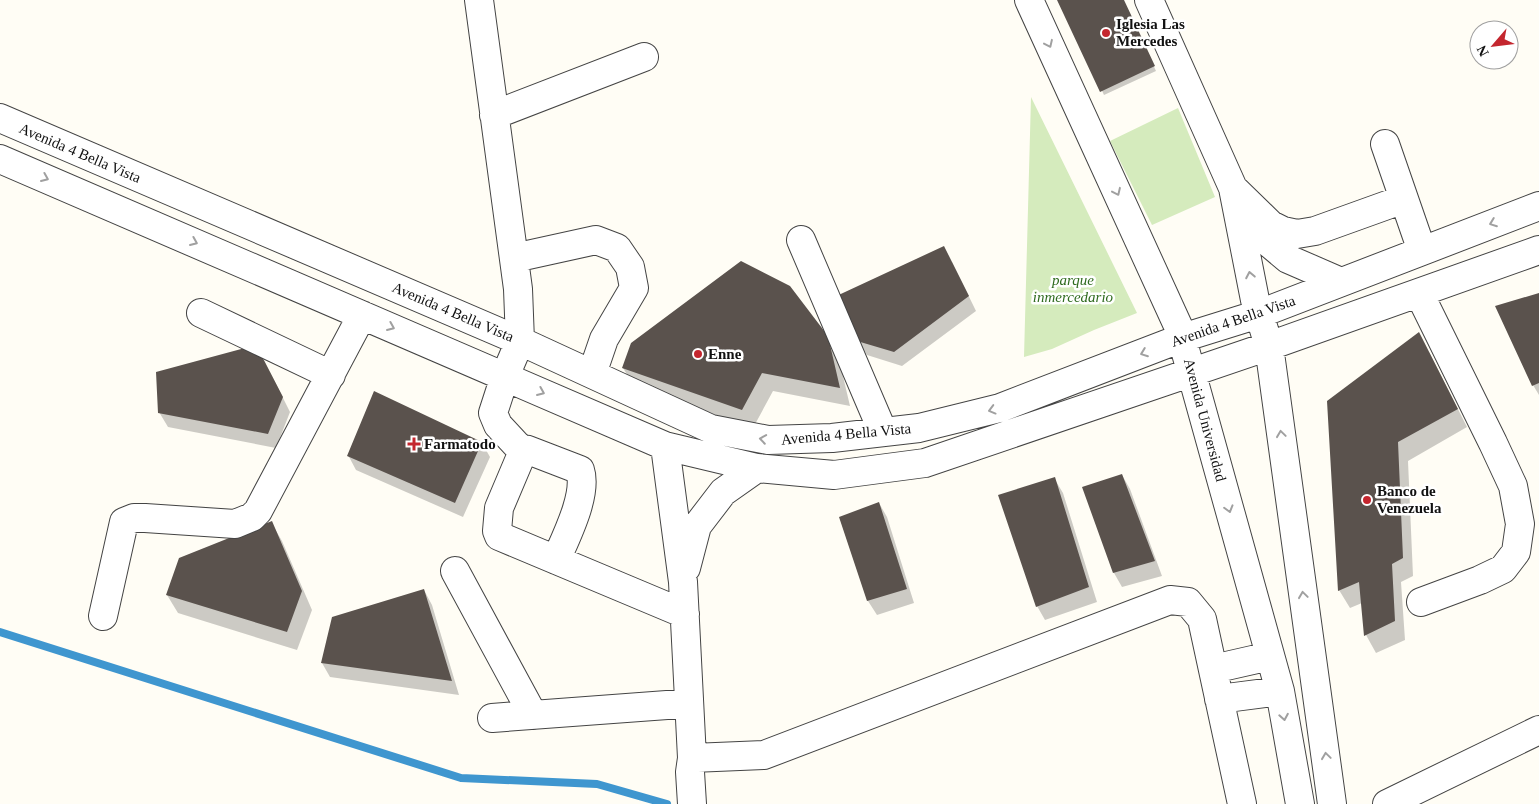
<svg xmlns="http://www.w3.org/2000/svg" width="1539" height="804" viewBox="0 0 1539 804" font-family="'Times New Roman',serif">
	<rect width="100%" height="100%" fill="#fffdf5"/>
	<path fill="#d5ebbd" d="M1031,97L1137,313L1094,330L1052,349L1024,357Z
		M1178,108L1215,197L1152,225L1110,141Z"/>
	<path fill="#0003" d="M1059,0H1123L1156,71L1104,95Z
		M952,262L976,311L902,366L867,355L840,314Z
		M1539,294V395L1533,385Z
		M827,336L838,355L850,406L773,391L753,428L634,386L623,368Z
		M1429,352L1467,427L1408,461L1413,576L1401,582L1405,640L1376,653L1366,635L1362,603L1350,608L1339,590Z
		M264,360L290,412L276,448L168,427L159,412Z
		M482,443L490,457L463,517L356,470L348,455Z
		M1122,475L1130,489L1162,576L1122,587L1114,573L1084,488Z
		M1054,478L1063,493L1097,602L1045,620L1037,606Z
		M879,503L887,517L914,603L877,615L868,601L840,518Z
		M271,522L282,541L312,610L297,650L178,613L167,595Z
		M424,590L432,605L459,695L330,677L322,663Z"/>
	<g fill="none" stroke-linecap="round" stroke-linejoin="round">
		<path stroke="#3f96cf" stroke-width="8" d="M0,632L461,778L597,784L667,804"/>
	</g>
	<path fill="#5a524d" d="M1057,0H1124L1155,66L1100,92Z
		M944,246L969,296L894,352L857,341L830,299Z
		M741,261L790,286L828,336L840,388L762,373L742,410L622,368L631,343Z
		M1539,293V383L1532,386L1495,306Z
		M1419,332L1458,409L1398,442L1403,558L1392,564L1395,621L1364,636L1359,582L1338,591L1327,401Z
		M256,345L283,397L268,434L158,413L156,372Z
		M374,391L482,442L455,503L347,456Z
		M1122,474L1155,561L1113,573L1082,487Z
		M1055,477L1089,587L1036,607L998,495Z
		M879,502L907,589L867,601L839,517Z
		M272,521L302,591L287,632L166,595L179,558Z
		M424,589L452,681L321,663L332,617Z"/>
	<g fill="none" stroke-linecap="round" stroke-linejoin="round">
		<defs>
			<path id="minor" d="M479,0L518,289L520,341L505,376L493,413L498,425L524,453
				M1029,0L1179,328L1280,691L1300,804
				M1149,0L1233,188L1255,300L1269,346L1332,804
				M494,115L644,57
				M0,118L520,341L711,429L768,440L832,438L919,428L1000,408L1182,338L1259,314L1539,206
				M1385,144L1422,251
				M0,159L665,446L757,468L834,475L925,463L1269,346L1539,250
				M1233,188L1271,225L1283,231L1297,234L1315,231L1404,199
				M1247,221L1263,238L1288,259L1341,282
				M801,240L883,432
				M514,258L596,240L617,248L630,267L634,288L604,339L592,374
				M1419,293L1493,443L1513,486L1520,524L1516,552L1503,569L1480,580L1421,602
				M201,313L331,375
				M665,446L683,582L692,758L690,772L692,804
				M556,560C566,537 588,494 580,470L528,450L521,456L499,508L497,531L499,536L685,614
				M686,568L697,526L723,492L757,468
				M455,571L533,715
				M103,616L124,522L134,518H145L235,524L252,517L258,511L362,315
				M1213,669L1270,656
				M1219,699L1280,691
				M492,718L667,705L689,704
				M692,758L764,755L1170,600L1188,602L1202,619L1242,804
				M1387,804L1539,730"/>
		</defs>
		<use href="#minor" stroke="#444" stroke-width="30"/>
		<use href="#minor" stroke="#fff" stroke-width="28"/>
	</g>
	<defs><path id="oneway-chevron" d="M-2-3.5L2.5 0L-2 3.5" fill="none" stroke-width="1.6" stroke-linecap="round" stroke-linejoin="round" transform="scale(1.25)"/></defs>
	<g stroke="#a0a0a0">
		<use href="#oneway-chevron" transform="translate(1049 44) rotate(65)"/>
		<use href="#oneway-chevron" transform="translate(45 178) rotate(23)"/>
		<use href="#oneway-chevron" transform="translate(1117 192) rotate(65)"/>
		<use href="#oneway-chevron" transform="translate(1493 223) rotate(159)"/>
		<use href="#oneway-chevron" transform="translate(194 242) rotate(23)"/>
		<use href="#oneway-chevron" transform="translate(1250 275) rotate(-101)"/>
		<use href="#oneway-chevron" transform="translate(391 327) rotate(23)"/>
		<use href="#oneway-chevron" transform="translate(1144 353) rotate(159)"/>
		<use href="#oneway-chevron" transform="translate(541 392) rotate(23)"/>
		<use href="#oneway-chevron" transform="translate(992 410) rotate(165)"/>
		<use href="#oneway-chevron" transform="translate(1281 434) rotate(-98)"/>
		<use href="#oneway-chevron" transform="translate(763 439) rotate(-171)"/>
		<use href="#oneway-chevron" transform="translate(1229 509) rotate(74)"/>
		<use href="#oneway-chevron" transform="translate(1303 595) rotate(-98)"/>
		<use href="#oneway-chevron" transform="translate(1284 717) rotate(80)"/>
		<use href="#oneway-chevron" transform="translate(1326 756) rotate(-98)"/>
	</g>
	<g fill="#c4262e" stroke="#fff" stroke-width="2">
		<circle cx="1106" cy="33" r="5"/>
		<circle cx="698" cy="354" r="5"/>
		<path d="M411.5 436.5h5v5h5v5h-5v5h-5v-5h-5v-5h5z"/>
		<circle cx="1367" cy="500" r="5"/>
	</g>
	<g text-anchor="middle" stroke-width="5" stroke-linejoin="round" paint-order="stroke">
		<g font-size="15" font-weight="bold" fill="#111" stroke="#fff" text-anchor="start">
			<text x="1116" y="29">Iglesia Las<tspan x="1116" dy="17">Mercedes</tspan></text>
			<text x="708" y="359">Enne</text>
			<text x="424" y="449">Farmatodo</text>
			<text x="1377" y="496">Banco de<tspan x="1377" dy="17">Venezuela</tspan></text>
		</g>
		<g font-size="15" fill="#111" stroke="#fff">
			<text transform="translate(80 153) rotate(23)" y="5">Avenida 4 Bella Vista</text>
			<text transform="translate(453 312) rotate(23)" y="5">Avenida 4 Bella Vista</text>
			<text transform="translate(1233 321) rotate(-19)" y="5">Avenida 4 Bella Vista</text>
			<text transform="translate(1205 420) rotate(75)" y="5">Avenida Universidad</text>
			<text transform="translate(846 434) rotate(-5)" y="5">Avenida 4 Bella Vista</text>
		</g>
		<g font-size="15" font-style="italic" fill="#2f6b1f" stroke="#fff">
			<text x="1073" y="285">parque<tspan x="1073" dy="17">inmercedario</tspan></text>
		</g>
	</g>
	<g transform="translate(1494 45) rotate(242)"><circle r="24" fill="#ffffff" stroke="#a0a0a0"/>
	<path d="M0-4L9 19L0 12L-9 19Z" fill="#c4262e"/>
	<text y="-8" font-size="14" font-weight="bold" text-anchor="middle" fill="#111111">N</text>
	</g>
</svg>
